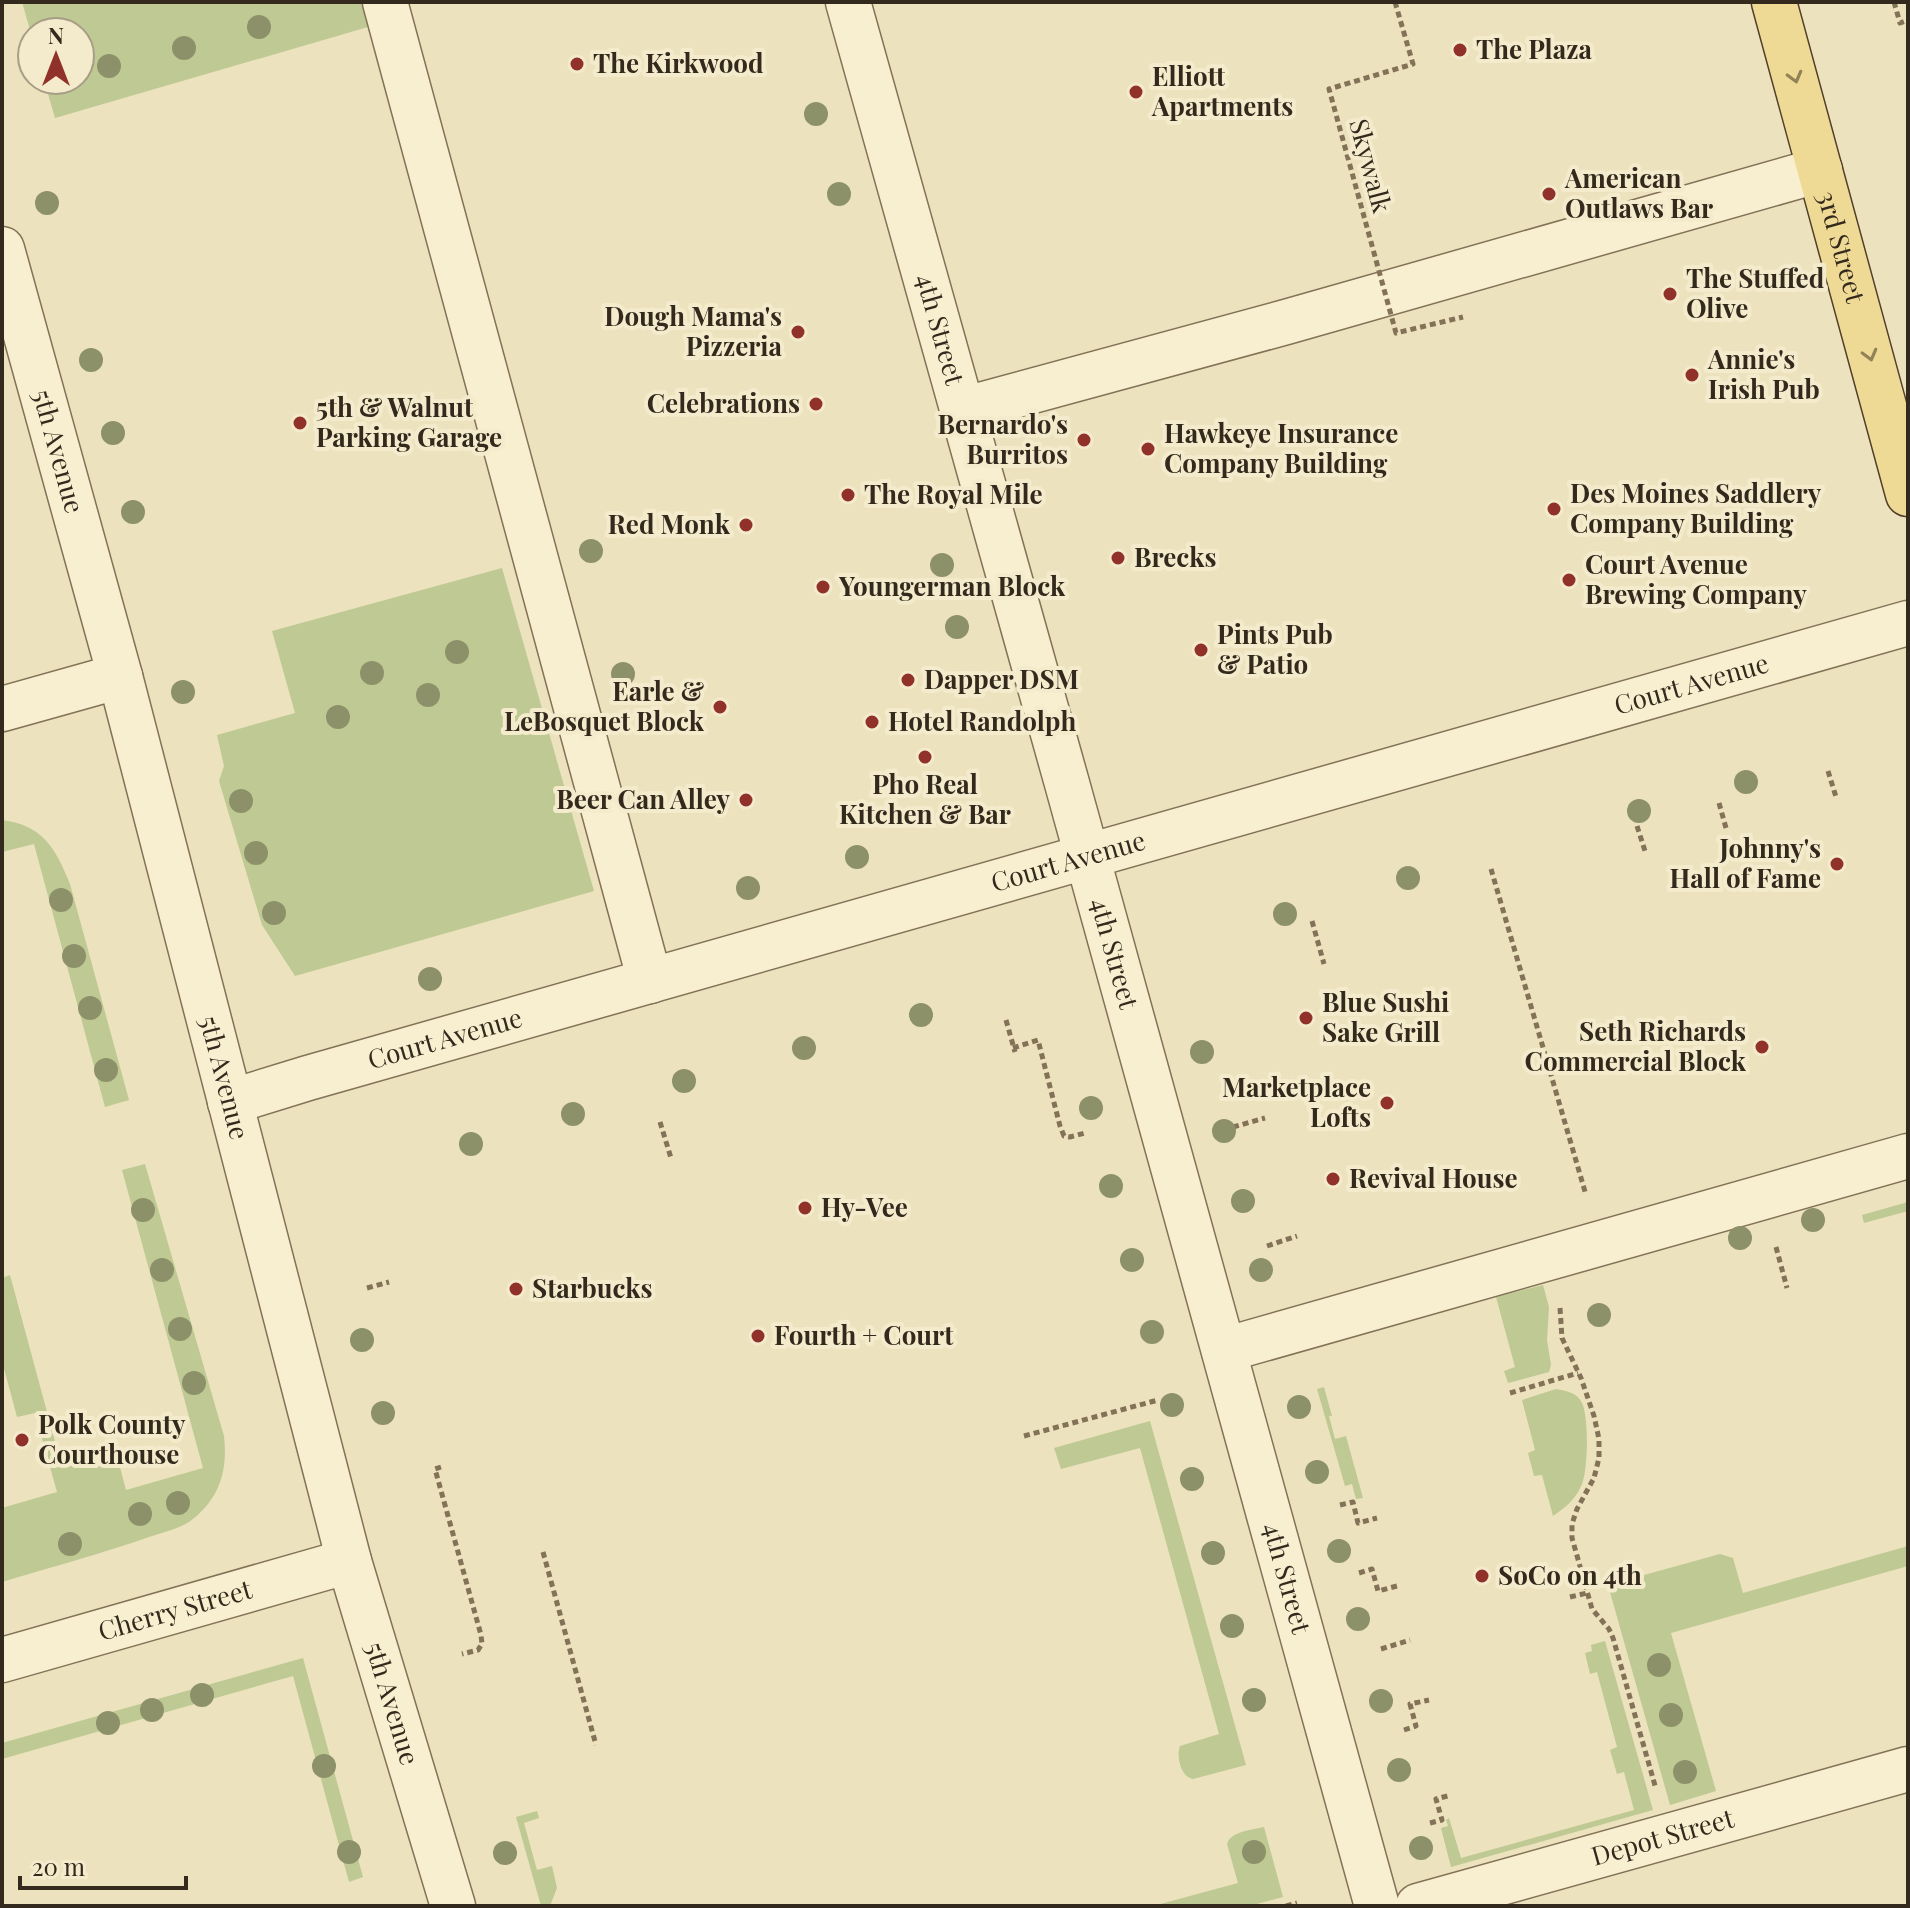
<svg xmlns="http://www.w3.org/2000/svg" width="1910" height="1908" viewBox="0 0 1910 1908" font-family="'Playfair Display',serif">
	<rect width="100%" height="100%" fill="#ece2be"/>
	<path fill="#bec993" d="M22,2H361L368,27L55,118L44,80H80V32H32V37Z
		M502,568L594,891L295,976L262,925L219,781L224,766L217,735L295,713L272,631Z
		M2,820C43,825 56,849 70,884L129,1100L105,1107L34,844L2,852Z
		M145,1164L224,1436C228,1472 219,1500 189,1522C178,1529 161,1533 149,1537C101,1554 51,1567 2,1582V1508L57,1492L35,1413L17,1417L2,1361V1278L10,1275L60,1460L114,1445L126,1490L203,1468L122,1170Z
		M1908,1202V1211L1864,1223L1862,1215Z
		M1543,1285L1549,1307L1547,1340L1551,1365L1549,1372L1508,1383L1504,1371L1515,1367L1496,1297Z
		M1324,1387L1332,1416H1329L1335,1439L1346,1436L1363,1498L1356,1499L1352,1484L1345,1486L1317,1389Z
		M1556,1389C1566,1391 1577,1392 1582,1403C1589,1418 1588,1469 1582,1484C1576,1499 1566,1507 1553,1516L1542,1475L1534,1476L1528,1453L1535,1450L1522,1400Z
		M1150,1421L1246,1765L1193,1779C1181,1777 1176,1757 1180,1746L1219,1734L1140,1448L1061,1469L1054,1448Z
		M1908,1546V1566L1671,1633L1716,1791L1670,1805L1608,1585L1720,1554L1733,1558L1743,1593Z
		M1605,1641L1653,1810L1451,1867L1441,1828L1448,1826L1446,1820L1449,1818L1461,1858L1634,1810L1624,1772L1617,1774L1610,1750L1617,1747L1597,1672L1590,1674L1585,1653L1592,1651L1591,1645Z
		M303,1658L363,1877L349,1882L293,1676L2,1759V1743Z
		M537,1811L539,1818L524,1823L537,1870L552,1866L557,1888L550,1906H541L516,1817Z
		M1264,1827L1283,1897L1249,1906H1153L1238,1883L1227,1844C1231,1831 1252,1830 1264,1827Z"/>
	<g fill="none" stroke-linecap="round" stroke-linejoin="round">
		<defs>
			<g id="minor">
				<path d="M385,2L650,981"/>
				<path id="s1" d="M848,2L1068,787L1377,1906"/>
				<path id="s2" d="M2,249L120,676L349,1561L453,1906"/>
				<path d="M962,410L1286,322L1820,170"/>
				<path d="M2,709L120,676"/>
				<path id="s3" d="M230,1102L308,1078L1908,623"/>
				<path d="M1224,1350L1908,1156"/>
				<path id="s4" d="M2,1660L349,1561"/>
				<path id="s5" d="M1418,1906L1908,1769"/>
			</g>
			<g id="major">
				<path id="s6" d="M1774,2L1908,494"/>
			</g>
		</defs>
		<use href="#minor" stroke="#837257" stroke-width="47"/>
		<use href="#major" stroke="#51402c" stroke-width="47"/>
		<path stroke="#837257" stroke-width="5" stroke-dasharray="6 4" stroke-linecap="butt" d="M1894,2L1900,23L1908,20
			M1828,771L1836,797
			M1719,803L1726,828
			M1637,826L1645,851
			M1491,869L1586,1195
			M1312,921L1324,964
			M1006,1020L1015,1052
			M1013,1048L1038,1040L1060,1126L1064,1136L1070,1137L1085,1133
			M660,1122L671,1158
			M1233,1127L1265,1118
			M1267,1246L1297,1236
			M1776,1247L1787,1288
			M367,1288L389,1282
			M1560,1308L1562,1338L1581,1378L1594,1416L1599,1439V1458L1594,1478L1577,1509L1572,1524V1538L1592,1609L1609,1629L1613,1638L1656,1789
			M1510,1393L1578,1373
			M1024,1436L1158,1400
			M441,1467L435,1469L481,1635L482,1644L478,1650L462,1654
			M1340,1505L1353,1502L1358,1523L1377,1518
			M543,1552L596,1745
			M1359,1573L1372,1569L1378,1591L1397,1586
			M1570,1597L1587,1593
			M1381,1649L1410,1640
			M1404,1730L1416,1726L1410,1704L1429,1700
			M1430,1823L1442,1820L1436,1799L1451,1795
			M1286,1906L1297,1903"/>
		<use href="#minor" stroke="#f7efd0" stroke-width="44"/>
		<use href="#major" stroke="#efda95" stroke-width="44"/>
		<path stroke="#837257" stroke-width="5" stroke-dasharray="6 4" stroke-linecap="butt" d="M1395,2L1413,64L1329,89L1396,333L1463,317"/>
	</g>
	<g fill="#8d9169">
		<circle cx="259" cy="27" r="12"/>
		<circle cx="184" cy="48" r="12"/>
		<circle cx="109" cy="66" r="12"/>
		<circle cx="816" cy="114" r="12"/>
		<circle cx="839" cy="194" r="12"/>
		<circle cx="47" cy="203" r="12"/>
		<circle cx="91" cy="360" r="12"/>
		<circle cx="113" cy="433" r="12"/>
		<circle cx="133" cy="512" r="12"/>
		<circle cx="591" cy="551" r="12"/>
		<circle cx="942" cy="565" r="12"/>
		<circle cx="957" cy="627" r="12"/>
		<circle cx="457" cy="652" r="12"/>
		<circle cx="372" cy="673" r="12"/>
		<circle cx="623" cy="674" r="12"/>
		<circle cx="183" cy="692" r="12"/>
		<circle cx="428" cy="695" r="12"/>
		<circle cx="338" cy="717" r="12"/>
		<circle cx="1746" cy="782" r="12"/>
		<circle cx="241" cy="801" r="12"/>
		<circle cx="1639" cy="811" r="12"/>
		<circle cx="256" cy="853" r="12"/>
		<circle cx="857" cy="857" r="12"/>
		<circle cx="1408" cy="878" r="12"/>
		<circle cx="748" cy="888" r="12"/>
		<circle cx="61" cy="900" r="12"/>
		<circle cx="274" cy="913" r="12"/>
		<circle cx="1285" cy="914" r="12"/>
		<circle cx="74" cy="956" r="12"/>
		<circle cx="430" cy="979" r="12"/>
		<circle cx="90" cy="1008" r="12"/>
		<circle cx="921" cy="1015" r="12"/>
		<circle cx="804" cy="1048" r="12"/>
		<circle cx="1202" cy="1052" r="12"/>
		<circle cx="106" cy="1070" r="12"/>
		<circle cx="684" cy="1081" r="12"/>
		<circle cx="1091" cy="1108" r="12"/>
		<circle cx="573" cy="1114" r="12"/>
		<circle cx="1224" cy="1131" r="12"/>
		<circle cx="471" cy="1144" r="12"/>
		<circle cx="1111" cy="1186" r="12"/>
		<circle cx="1243" cy="1201" r="12"/>
		<circle cx="143" cy="1210" r="12"/>
		<circle cx="1813" cy="1220" r="12"/>
		<circle cx="1740" cy="1238" r="12"/>
		<circle cx="1132" cy="1260" r="12"/>
		<circle cx="162" cy="1270" r="12"/>
		<circle cx="1261" cy="1270" r="12"/>
		<circle cx="1599" cy="1315" r="12"/>
		<circle cx="180" cy="1329" r="12"/>
		<circle cx="1152" cy="1332" r="12"/>
		<circle cx="362" cy="1340" r="12"/>
		<circle cx="194" cy="1383" r="12"/>
		<circle cx="1172" cy="1405" r="12"/>
		<circle cx="1299" cy="1407" r="12"/>
		<circle cx="383" cy="1413" r="12"/>
		<circle cx="1317" cy="1472" r="12"/>
		<circle cx="1192" cy="1479" r="12"/>
		<circle cx="178" cy="1503" r="12"/>
		<circle cx="140" cy="1514" r="12"/>
		<circle cx="70" cy="1544" r="12"/>
		<circle cx="1339" cy="1551" r="12"/>
		<circle cx="1213" cy="1553" r="12"/>
		<circle cx="1358" cy="1619" r="12"/>
		<circle cx="1232" cy="1626" r="12"/>
		<circle cx="1659" cy="1665" r="12"/>
		<circle cx="202" cy="1695" r="12"/>
		<circle cx="1254" cy="1700" r="12"/>
		<circle cx="1381" cy="1701" r="12"/>
		<circle cx="152" cy="1710" r="12"/>
		<circle cx="1671" cy="1715" r="12"/>
		<circle cx="108" cy="1723" r="12"/>
		<circle cx="324" cy="1766" r="12"/>
		<circle cx="1399" cy="1770" r="12"/>
		<circle cx="1685" cy="1772" r="12"/>
		<circle cx="1421" cy="1848" r="12"/>
		<circle cx="349" cy="1852" r="12"/>
		<circle cx="1254" cy="1852" r="12"/>
		<circle cx="505" cy="1853" r="12"/>
	</g>
	<defs><path id="oneway-chevron" d="M-2-3.5L2.5 0L-2 3.5" fill="none" stroke-width="1.6" stroke-linecap="round" stroke-linejoin="round" transform="scale(2)"/></defs>
	<g stroke="#918258">
		<use href="#oneway-chevron" transform="translate(1795 77) rotate(75)"/>
		<use href="#oneway-chevron" transform="translate(1870 355) rotate(75)"/>
	</g>
	<g fill="#90312a" stroke="#f4ebcd" stroke-width="3">
		<circle cx="1460" cy="50" r="8"/>
		<circle cx="577" cy="64" r="8"/>
		<circle cx="1136" cy="92" r="8"/>
		<circle cx="1549" cy="194" r="8"/>
		<circle cx="1670" cy="294" r="8"/>
		<circle cx="798" cy="332" r="8"/>
		<circle cx="1692" cy="375" r="8"/>
		<circle cx="816" cy="404" r="8"/>
		<circle cx="300" cy="423" r="8"/>
		<circle cx="1084" cy="440" r="8"/>
		<circle cx="1148" cy="449" r="8"/>
		<circle cx="848" cy="495" r="8"/>
		<circle cx="1554" cy="509" r="8"/>
		<circle cx="746" cy="525" r="8"/>
		<circle cx="1118" cy="558" r="8"/>
		<circle cx="1569" cy="580" r="8"/>
		<circle cx="823" cy="587" r="8"/>
		<circle cx="1201" cy="650" r="8"/>
		<circle cx="908" cy="680" r="8"/>
		<circle cx="720" cy="707" r="8"/>
		<circle cx="872" cy="722" r="8"/>
		<circle cx="925" cy="757" r="8"/>
		<circle cx="746" cy="800" r="8"/>
		<circle cx="1837" cy="864" r="8"/>
		<circle cx="1306" cy="1018" r="8"/>
		<circle cx="1762" cy="1047" r="8"/>
		<circle cx="1387" cy="1103" r="8"/>
		<circle cx="1333" cy="1179" r="8"/>
		<circle cx="805" cy="1208" r="8"/>
		<circle cx="516" cy="1289" r="8"/>
		<circle cx="758" cy="1336" r="8"/>
		<circle cx="22" cy="1440" r="8"/>
		<circle cx="1482" cy="1576" r="8"/>
	</g>
	<g text-anchor="middle" stroke-width="8" stroke-linejoin="round" paint-order="stroke">
		<g font-size="26" font-weight="bold" fill="#33291c" stroke="#f4ebcd" text-anchor="start">
			<text x="1476" y="59">The Plaza</text>
			<text x="593" y="73">The Kirkwood</text>
			<text x="1152" y="86">Elliott<tspan x="1152" dy="30">Apartments</tspan></text>
			<text x="1565" y="188">American<tspan x="1565" dy="30">Outlaws Bar</tspan></text>
			<text x="1686" y="288">The Stuffed<tspan x="1686" dy="30">Olive</tspan></text>
			<text x="782" y="326" text-anchor="end">Dough Mama's<tspan x="782" dy="30">Pizzeria</tspan></text>
			<text x="1708" y="369">Annie's<tspan x="1708" dy="30">Irish Pub</tspan></text>
			<text x="800" y="413" text-anchor="end">Celebrations</text>
			<text x="316" y="417">5th &amp; Walnut<tspan x="316" dy="30">Parking Garage</tspan></text>
			<text x="1068" y="434" text-anchor="end">Bernardo's<tspan x="1068" dy="30">Burritos</tspan></text>
			<text x="1164" y="443">Hawkeye Insurance<tspan x="1164" dy="30">Company Building</tspan></text>
			<text x="1570" y="503">Des Moines Saddlery<tspan x="1570" dy="30">Company Building</tspan></text>
			<text x="864" y="504">The Royal Mile</text>
			<text x="730" y="534" text-anchor="end">Red Monk</text>
			<text x="1134" y="567">Brecks</text>
			<text x="1585" y="574">Court Avenue<tspan x="1585" dy="30">Brewing Company</tspan></text>
			<text x="839" y="596">Youngerman Block</text>
			<text x="1217" y="644">Pints Pub<tspan x="1217" dy="30">&amp; Patio</tspan></text>
			<text x="924" y="689">Dapper DSM</text>
			<text x="704" y="701" text-anchor="end">Earle &amp;<tspan x="704" dy="30">LeBosquet Block</tspan></text>
			<text x="888" y="731">Hotel Randolph</text>
			<text x="925" y="794" text-anchor="middle">Pho Real<tspan x="925" dy="30">Kitchen &amp; Bar</tspan></text>
			<text x="730" y="809" text-anchor="end">Beer Can Alley</text>
			<text x="1821" y="858" text-anchor="end">Johnny's<tspan x="1821" dy="30">Hall of Fame</tspan></text>
			<text x="1322" y="1012">Blue Sushi<tspan x="1322" dy="30">Sake Grill</tspan></text>
			<text x="1746" y="1041" text-anchor="end">Seth Richards<tspan x="1746" dy="30">Commercial Block</tspan></text>
			<text x="1371" y="1097" text-anchor="end">Marketplace<tspan x="1371" dy="30">Lofts</tspan></text>
			<text x="1349" y="1188">Revival House</text>
			<text x="821" y="1217">Hy-Vee</text>
			<text x="532" y="1298">Starbucks</text>
			<text x="774" y="1345">Fourth + Court</text>
			<text x="38" y="1434">Polk County<tspan x="38" dy="30">Courthouse</tspan></text>
			<text x="1498" y="1585">SoCo on 4th</text>
		</g>
		<g font-size="26" fill="#33291c" stroke="#f4ebcd">
			<text transform="translate(1370 166) rotate(75)" y="9">Skywalk</text>
			<text dy="9" stroke="none"><textPath href="#s6" startOffset="254">3rd Street</textPath></text>
			<text dy="9" stroke="none"><textPath href="#s1" startOffset="340">4th Street</textPath></text>
			<text dy="9" stroke="none"><textPath href="#s2" startOffset="210">5th Avenue</textPath></text>
			<text dy="9" stroke="none"><textPath href="#s3" startOffset="1520">Court Avenue</textPath></text>
			<text dy="9" stroke="none"><textPath href="#s3" startOffset="872">Court Avenue</textPath></text>
			<text dy="9" stroke="none"><textPath href="#s1" startOffset="988">4th Street</textPath></text>
			<text dy="9" stroke="none"><textPath href="#s3" startOffset="224">Court Avenue</textPath></text>
			<text dy="9" stroke="none"><textPath href="#s2" startOffset="858">5th Avenue</textPath></text>
			<text dy="9" stroke="none"><textPath href="#s1" startOffset="1636">4th Street</textPath></text>
			<text dy="9" stroke="none"><textPath href="#s4" startOffset="180">Cherry Street</textPath></text>
			<text dy="9" stroke="none"><textPath href="#s2" startOffset="1506">5th Avenue</textPath></text>
			<text dy="9" stroke="none"><textPath href="#s5" startOffset="254">Depot Street</textPath></text>
		</g>
	</g>
	<rect width="1910" height="1908" fill="none" stroke="#33291c" stroke-width="8"/>
	<g transform="translate(56 56)"><circle r="38" fill="#f4ebcd" stroke="#a79d86" stroke-width="2"/>
	<path d="M0-6L14 30L0 20L-14 30Z" fill="#90312a"/>
	<text y="-12" font-size="22" font-weight="bold" text-anchor="middle" fill="#33291c">N</text>
	</g>
	<path d="M20 1876v12h166v-12" fill="none" stroke="#33291c" stroke-width="4"/>
	<text x="32" y="1876" font-size="24" fill="#33291c" stroke="#f4ebcd" stroke-width="6" paint-order="stroke">20 m</text>
</svg>
